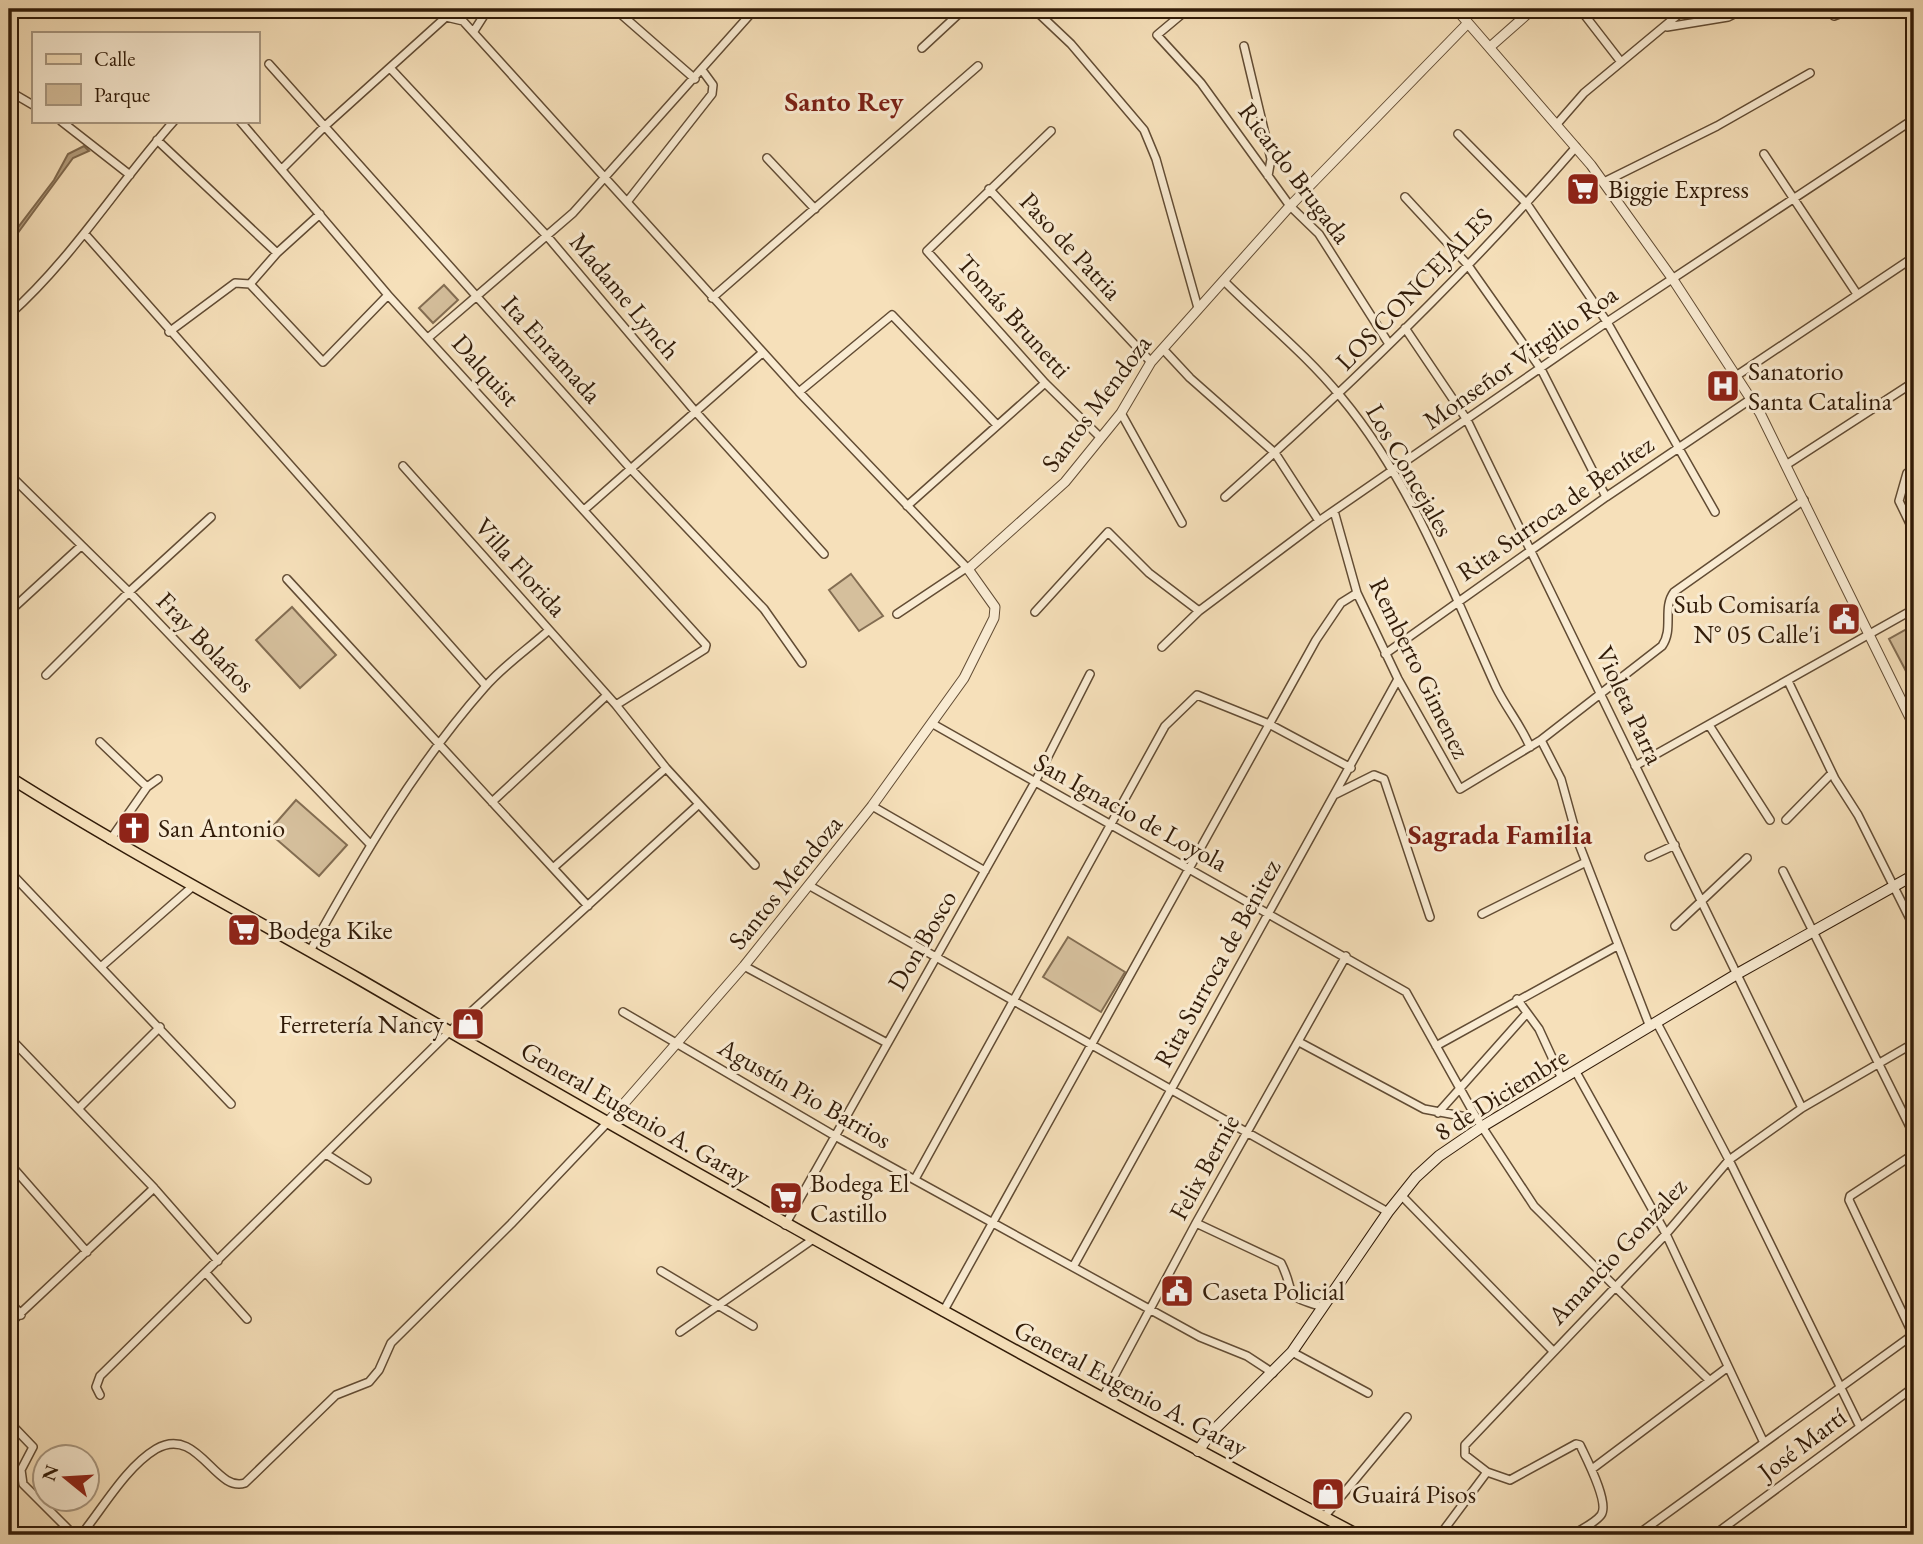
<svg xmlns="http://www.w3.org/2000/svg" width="1923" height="1544" viewBox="0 0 1923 1544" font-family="'EB Garamond',serif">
	<rect width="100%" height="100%" fill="#f6e0ba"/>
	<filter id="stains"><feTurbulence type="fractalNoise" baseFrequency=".00286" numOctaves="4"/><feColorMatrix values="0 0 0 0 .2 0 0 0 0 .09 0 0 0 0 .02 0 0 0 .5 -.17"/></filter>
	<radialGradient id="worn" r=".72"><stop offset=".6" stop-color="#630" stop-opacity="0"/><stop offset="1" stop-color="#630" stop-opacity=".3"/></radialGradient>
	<path fill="#d5bf9c" stroke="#836d52" stroke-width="2" d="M444,285L458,300L433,323L419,308Z
		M851,574L883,616L859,631L829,590Z
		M292,607L336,655L300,688L256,640Z
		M1914,625V669L1907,673L1889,639Z
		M296,800L347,845L319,876L268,832Z
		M1068,937L1125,972L1101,1012L1043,977Z"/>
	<path fill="#b39d7d" stroke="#7f694e" stroke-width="2" d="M84,146L89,151L73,158L9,245L10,238L54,180L68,154Z"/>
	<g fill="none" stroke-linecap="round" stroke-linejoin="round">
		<defs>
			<path id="minor" d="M615,9L695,79
				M1034,9L1071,44L1144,130L1156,159L1198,308
				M1188,9L1157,35L1201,83L1290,206L1319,234L1389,344
				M1580,9L1621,62
				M1834,16L1852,9
				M1667,27L1728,17L1744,9
				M474,31L488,9
				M1244,46L1271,159L1268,176
				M922,48L964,9
				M269,64L630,468L764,609L802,663
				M391,69L547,236L694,410L824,554
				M9,91L33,105
				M61,121L130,175
				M240,121L388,295L706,645L705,649L616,705
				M1557,124L1584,93L1685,9
				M1051,131L927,251L1045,383L1101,438
				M1458,134L1527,204L1607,322L1715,512
				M157,140L277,253
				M1764,154L1857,294
				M767,158L815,209
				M283,168L325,126L446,17L463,21L799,392L968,569
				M1604,182L1717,126L1810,73
				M989,189L1151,362
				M1405,197L1467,264L1541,369L1606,497
				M627,202L712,94L713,85L702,70
				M85,234L486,686
				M1224,281C1262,319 1307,355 1341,397C1411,481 1451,588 1496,687C1506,708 1521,725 1530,747
				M250,284L277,253L320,214
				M712,298L978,66
				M9,315C73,258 117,185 174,121
				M1405,328L1467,420L1802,1108
				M169,332L235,283L250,284L323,362L388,295
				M428,338L573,213L755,9
				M1163,349L1190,378L1275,453L1319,521
				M1736,376L1914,257
				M799,392L892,315L997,425
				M1121,413L1182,523
				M1786,465L1914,382
				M403,466L616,705L666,768L755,865
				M1907,473L1899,501L1914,532
				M9,474L129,592L369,843
				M1225,497C1349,387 1468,272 1576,147
				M907,506L1045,383
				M584,510L762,353
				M1334,511L1357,593L1398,679L1460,789L1541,740L1662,646C1674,629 1662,608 1674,592L1804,500
				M287,579L588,906
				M9,612L81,546
				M1035,612L1108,532L1149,573L1199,611
				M897,614L966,568
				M1162,647L1199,611L1319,521L1607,322L1914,119
				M1385,654L1606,497L1751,399
				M46,675L129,592L211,517
				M1788,681L1835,779L1858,815L1914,927
				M933,724L1406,992L1477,1119
				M1709,725L1770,820
				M1541,740L1561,779L1579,844L1650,1027
				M100,742L147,787
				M1635,766L1914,609
				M1336,794L1374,775L1384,779L1430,917
				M492,802L606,696
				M872,806L985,871
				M1786,820L1832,773
				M110,840L147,787L158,779
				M1649,857L1675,845
				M553,868L666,768
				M9,871L231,1104
				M1783,871L1914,1135
				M810,886L1388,1212
				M1482,914L1586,862
				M1675,926L1747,858
				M310,951C361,859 415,766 485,687C503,666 528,649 549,630
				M102,966L192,887
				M744,966L887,1043
				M1517,999L1539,1029L1562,1079
				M623,1012L835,1136L1200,1337L1247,1356L1273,1373
				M1657,1023L1729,1160L1860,1427
				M9,1037L154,1188L218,1261
				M1299,1042L1424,1109L1477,1119L1534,1206L1709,1380
				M1436,1046L1617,946
				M1576,1072L1666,1234L1764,1443
				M79,1108L160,1027
				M1438,1113L1527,1013
				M326,1154L367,1180
				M9,1163L87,1252
				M915,1179L1165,726L1197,695L1269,724L1351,768
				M1402,1196L1552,1350
				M1196,1223L1281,1263C1298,1297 1279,1294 1323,1307
				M785,1225L1035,782L1090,674
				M1073,1267L1398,679
				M661,1271L753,1326
				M206,1273L247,1319
				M9,1300L21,1315
				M943,1312L1316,640L1341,603L1357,593
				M9,1324L154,1188
				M680,1332L812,1240
				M1913,1335L1849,1200L1850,1196L1914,1154
				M1292,1352L1368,1393
				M100,1395L96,1387L100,1376L449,1032L699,804
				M1102,1399L1196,1223L1346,956
				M9,1422L33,1447L21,1470L23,1484L74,1535
				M1592,1469L1728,1367
				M1324,1517L1407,1417
				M81,1535C103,1508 126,1467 156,1449C198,1425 215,1493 245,1483L336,1395L369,1382L379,1370L391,1343L511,1224L607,1123
				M1440,1535L1487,1472
				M1572,1535C1580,1530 1595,1523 1601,1515C1610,1503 1586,1458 1580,1445L1576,1444L1510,1480L1487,1472L1465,1455V1445L1666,1234L1729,1160L1802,1108L1914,1043
				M1637,1535L1914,1334
				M1714,1535L1914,1387"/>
			<path id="tertiary" d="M1456,9L1591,165L1672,278L1760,413L1914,726
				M1490,47L1533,9
				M607,1123L744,966L872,806L964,678L994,618L995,607L968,569L1065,482L1121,413L1151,362L1290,206L1468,23"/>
			<path id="secondary" d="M1198,1451L1210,1434L1292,1352L1388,1212L1416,1177L1439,1156L1483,1126L1737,974L1914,875"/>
			<path id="primary" d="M9,777C123,849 242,912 359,979C689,1171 1021,1357 1358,1535"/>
		</defs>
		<use href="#minor" stroke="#624c34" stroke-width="10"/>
		<use href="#tertiary" stroke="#624c34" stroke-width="11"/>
		<use href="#secondary" stroke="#311b08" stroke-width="12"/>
		<use href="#primary" stroke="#311b08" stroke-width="13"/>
		<use href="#minor" stroke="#f9ebd2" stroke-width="7"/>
		<use href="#tertiary" stroke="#f9ebd2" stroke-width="9"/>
		<use href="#secondary" stroke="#f9ebd2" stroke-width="10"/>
		<use href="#primary" stroke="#f6e0ba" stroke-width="10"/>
	</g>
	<defs>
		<symbol id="supermarket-square" viewBox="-11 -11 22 22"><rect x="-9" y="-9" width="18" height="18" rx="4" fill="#8f2418" stroke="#f9ebd2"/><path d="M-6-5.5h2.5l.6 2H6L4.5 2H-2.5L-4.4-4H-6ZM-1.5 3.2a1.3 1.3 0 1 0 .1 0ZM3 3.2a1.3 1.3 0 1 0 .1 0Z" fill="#fff"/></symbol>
		<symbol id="hospital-square" viewBox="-11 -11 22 22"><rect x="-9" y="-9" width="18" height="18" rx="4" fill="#8f2418" stroke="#f9ebd2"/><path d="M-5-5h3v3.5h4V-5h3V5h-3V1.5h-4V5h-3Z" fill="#fff"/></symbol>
		<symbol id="civic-square" viewBox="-11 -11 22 22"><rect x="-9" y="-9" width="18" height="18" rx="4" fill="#8f2418" stroke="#f9ebd2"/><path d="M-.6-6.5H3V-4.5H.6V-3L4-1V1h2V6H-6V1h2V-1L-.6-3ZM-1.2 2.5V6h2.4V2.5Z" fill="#fff"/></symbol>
		<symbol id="church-square" viewBox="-11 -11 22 22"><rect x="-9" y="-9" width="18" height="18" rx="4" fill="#8f2418" stroke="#f9ebd2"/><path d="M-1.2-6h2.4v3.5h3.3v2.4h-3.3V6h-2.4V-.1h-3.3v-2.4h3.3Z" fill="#fff"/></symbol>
		<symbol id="shop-square" viewBox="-11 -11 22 22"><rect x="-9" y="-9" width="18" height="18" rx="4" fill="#8f2418" stroke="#f9ebd2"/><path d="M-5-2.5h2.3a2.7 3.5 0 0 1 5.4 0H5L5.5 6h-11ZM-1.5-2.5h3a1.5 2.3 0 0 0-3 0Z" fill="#fff"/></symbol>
	</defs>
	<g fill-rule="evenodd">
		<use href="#supermarket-square" x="1564" y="170" width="38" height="38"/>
		<use href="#hospital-square" x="1704" y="367" width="38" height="38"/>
		<use href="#civic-square" x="1825" y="600" width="38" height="38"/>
		<use href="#church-square" x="115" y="809" width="38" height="38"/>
		<use href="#supermarket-square" x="225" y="911" width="38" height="38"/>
		<use href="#shop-square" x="449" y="1005" width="38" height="38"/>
		<use href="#supermarket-square" x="767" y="1179" width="38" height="38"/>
		<use href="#civic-square" x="1158" y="1272" width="38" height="38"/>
		<use href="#shop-square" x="1309" y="1475" width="38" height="38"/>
	</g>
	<g text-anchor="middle" stroke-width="6" stroke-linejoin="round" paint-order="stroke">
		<g font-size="26" fill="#311b08" stroke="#f9ebd2">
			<text transform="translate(1295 173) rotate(53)" y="9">Ricardo Brugada</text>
			<text transform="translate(1071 246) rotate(47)" y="9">Paso de Patria</text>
			<text transform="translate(1414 289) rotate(-46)" y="9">LOS CONCEJALES</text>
			<text transform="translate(625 296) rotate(50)" y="9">Madame Lynch</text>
			<text transform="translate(1014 316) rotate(48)" y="9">Tomás Brunetti</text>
			<text transform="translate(552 349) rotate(48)" y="9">Ita Enramada</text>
			<text transform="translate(1520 357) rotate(-35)" y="9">Monseñor Virgilio Roa</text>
			<text transform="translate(486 370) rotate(48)" y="9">Dalquist</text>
			<text transform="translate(1096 403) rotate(-53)" y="9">Santos Mendoza</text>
			<text transform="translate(1410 470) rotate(60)" y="9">Los Concejales</text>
			<text transform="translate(1555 508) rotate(-35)" y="9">Rita Surroca de Benítez</text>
			<text transform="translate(521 567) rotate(48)" y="9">Villa Florida</text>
			<text transform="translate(206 642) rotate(46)" y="9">Fray Bolaños</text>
			<text transform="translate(1420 668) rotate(64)" y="9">Remberto Gimenez</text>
			<text transform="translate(1630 705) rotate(65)" y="9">Violeta Parra</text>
			<text transform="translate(1131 812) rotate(29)" y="9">San Ignacio de Loyola</text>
			<text transform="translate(785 882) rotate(-51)" y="9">Santos Mendoza</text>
			<text transform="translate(922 940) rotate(-60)" y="9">Don Bosco</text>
			<text transform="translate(1217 963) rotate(-61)" y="9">Rita Surroca de Benitez</text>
			<text transform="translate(805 1093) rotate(30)" y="9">Agustín Pio Barrios</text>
			<text transform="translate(1501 1094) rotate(-32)" y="9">8 de Diciembre</text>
			<text transform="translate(636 1113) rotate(30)" y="9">General Eugenio A. Garay</text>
			<text transform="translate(1204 1167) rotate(-61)" y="9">Felix Bernie</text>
			<text transform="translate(1617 1251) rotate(-47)" y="9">Amancio Gonzalez</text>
			<text transform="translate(1131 1388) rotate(28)" y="9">General Eugenio A. Garay</text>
			<text transform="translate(1802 1444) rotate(-37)" y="9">José Martí</text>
		</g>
		<g font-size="26" fill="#311b08" stroke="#f9ebd2" text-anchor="start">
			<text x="1608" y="198">Biggie Express</text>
			<text x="1748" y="380">Sanatorio<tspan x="1748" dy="30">Santa Catalina</tspan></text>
			<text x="1820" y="613" text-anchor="end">Sub Comisaría<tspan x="1820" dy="30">N° 05 Calle'i</tspan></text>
			<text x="158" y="837">San Antonio</text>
			<text x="268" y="939">Bodega Kike</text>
			<text x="444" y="1033" text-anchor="end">Ferretería Nancy</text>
			<text x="810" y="1192">Bodega El<tspan x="810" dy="30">Castillo</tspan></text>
			<text x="1202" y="1300">Caseta Policial</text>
			<text x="1352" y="1503">Guairá Pisos</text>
		</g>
		<g font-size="28" font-weight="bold" fill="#7a1f14" stroke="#f9ebd2">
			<text x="844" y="111">Santo Rey</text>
			<text x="1500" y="844">Sagrada Familia</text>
		</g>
	</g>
	<rect width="1923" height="1544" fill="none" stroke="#f6e0ba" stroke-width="35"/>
	<rect x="10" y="10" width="1902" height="1523" fill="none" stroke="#311b08" stroke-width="3.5"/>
	<rect x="18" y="18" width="1888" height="1509" fill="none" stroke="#311b08" stroke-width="2"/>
	<rect x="32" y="32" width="228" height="91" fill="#f9ebd2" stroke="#a99881" stroke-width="2"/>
	<rect x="46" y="54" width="35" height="10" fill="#f6e0ba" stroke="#a99881" stroke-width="2"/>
	<text x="94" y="66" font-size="21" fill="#311b08">Calle</text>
	<rect x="46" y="84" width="35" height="21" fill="#d5bf9c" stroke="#a99881" stroke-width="2"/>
	<text x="94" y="102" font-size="21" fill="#311b08">Parque</text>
	<g transform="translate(66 1478) rotate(288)"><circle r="33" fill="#f9ebd2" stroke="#a99881" stroke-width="2"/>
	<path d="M0-5L12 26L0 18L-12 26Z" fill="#8f2418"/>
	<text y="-10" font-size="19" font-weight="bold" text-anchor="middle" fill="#311b08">N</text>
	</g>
	<rect width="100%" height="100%" filter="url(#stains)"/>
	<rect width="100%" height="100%" fill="url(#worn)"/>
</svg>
